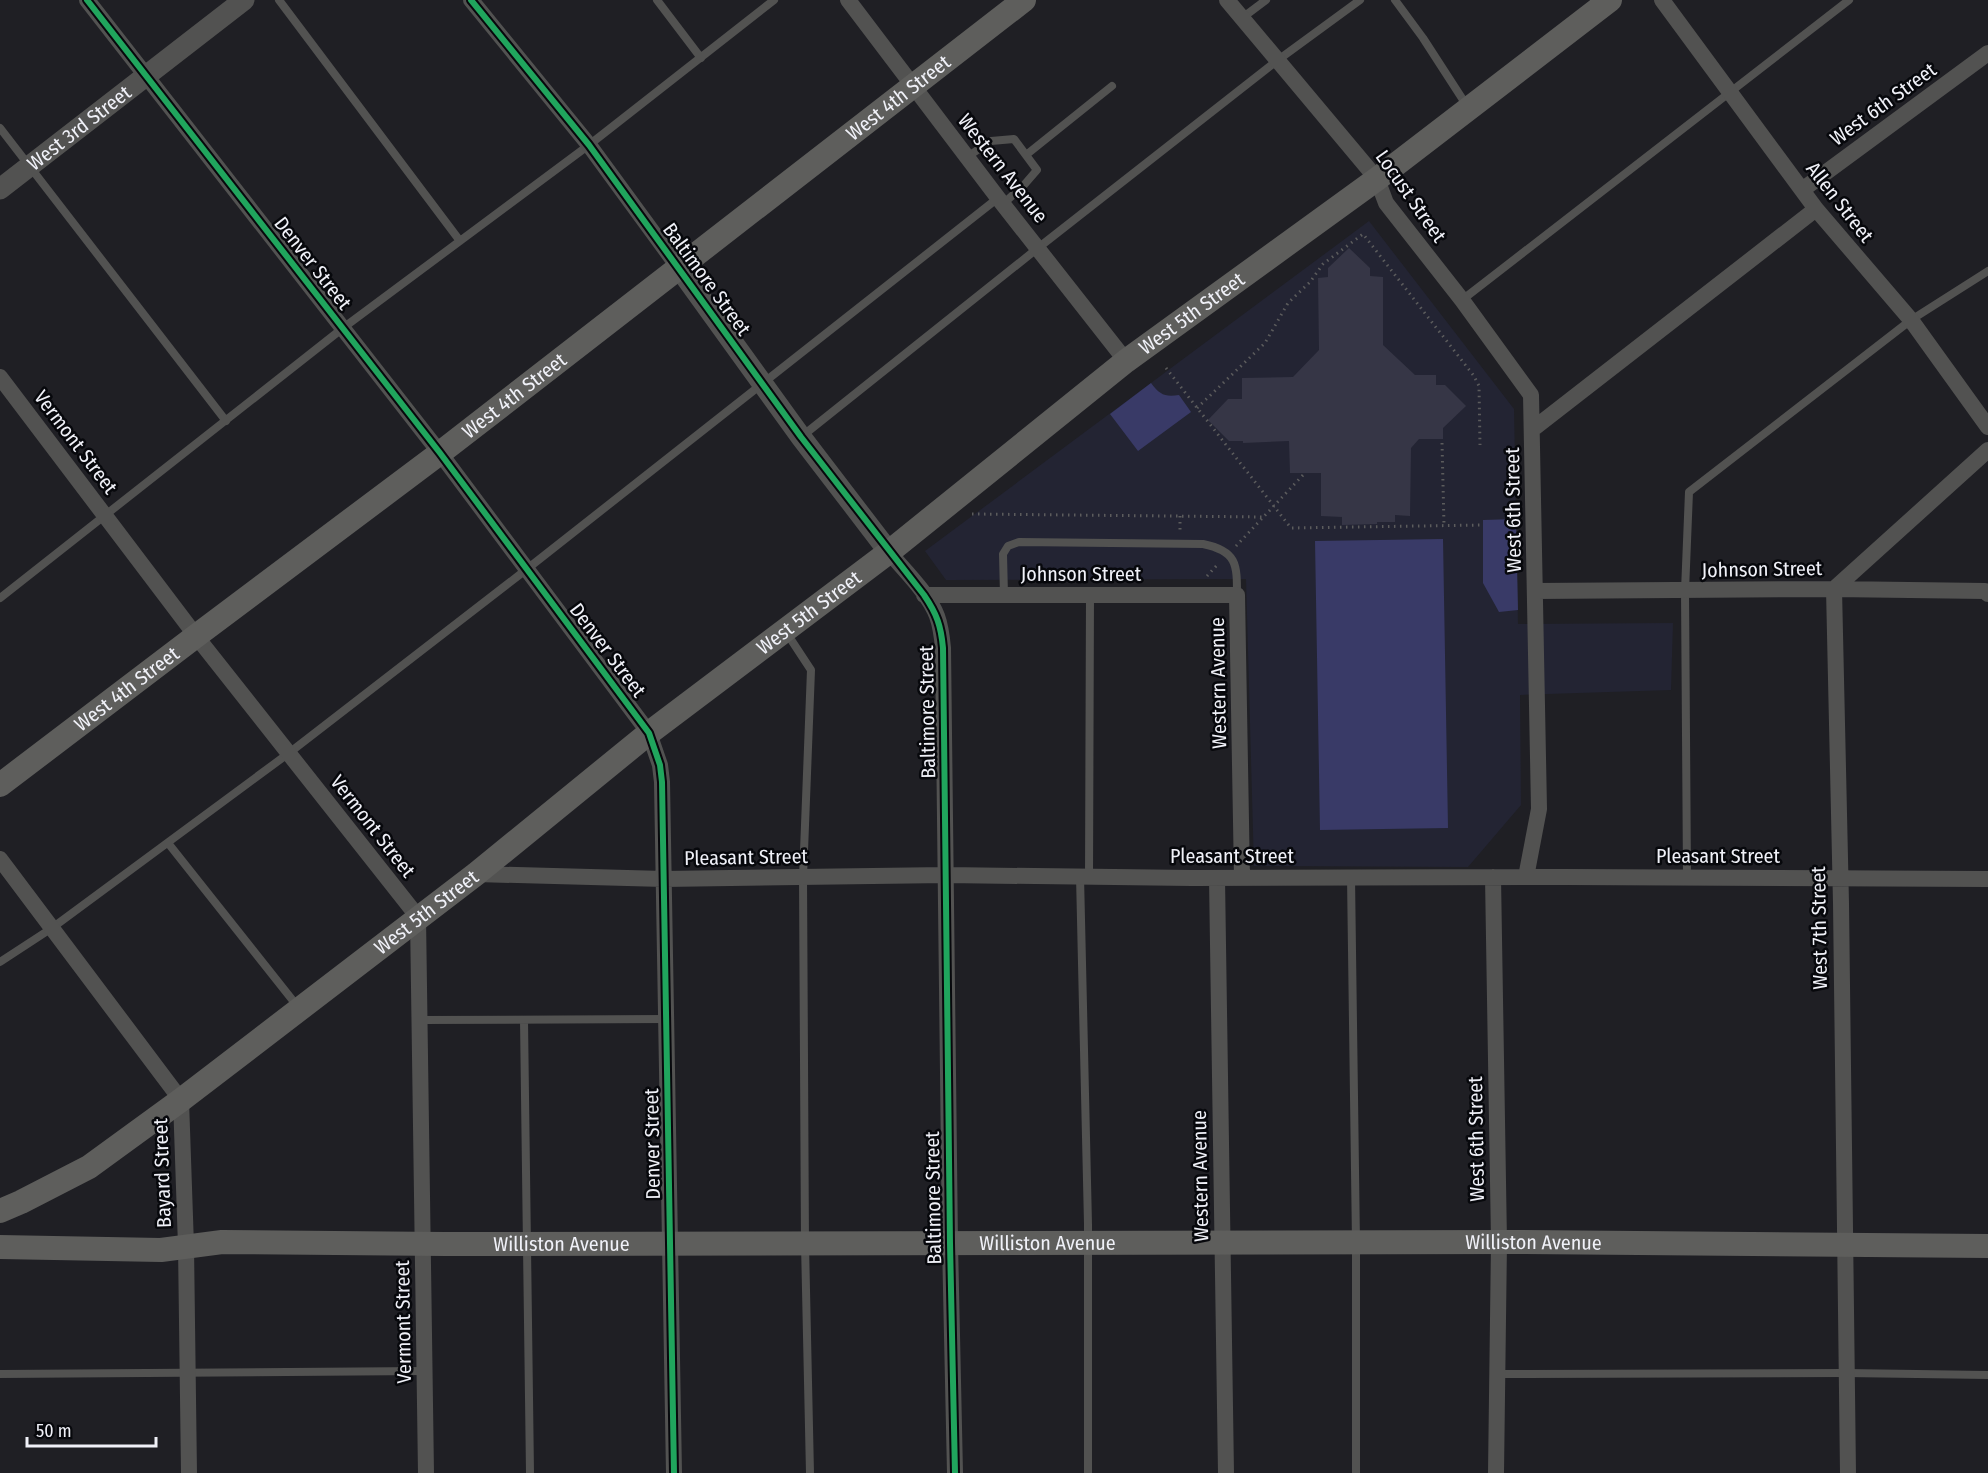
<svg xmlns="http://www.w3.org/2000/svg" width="1988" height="1473" viewBox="0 0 1988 1473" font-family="'Fira Sans Condensed',sans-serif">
	<rect width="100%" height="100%" fill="#1f1f24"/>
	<path fill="#232433" d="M1369,221L1514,409L1518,624L1673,623L1671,690L1520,695L1521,805L1468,867L1254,866L1246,579L946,580L925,551Z"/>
	<path fill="#393a67" d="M1151,383C1160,395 1165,397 1179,395L1191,412L1138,451L1110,414Z
		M1516,519L1518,610L1499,612L1483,583V520Z
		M1443,539L1448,828L1320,830L1315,541Z"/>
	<path fill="#363646" d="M1349,248L1370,268V276L1383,277V345L1415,375H1436V385H1445L1466,406L1443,428V439H1419L1411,448L1410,516L1395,515V522H1377V524L1342,525V517L1321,516V473H1290L1289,441L1243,443V441H1229L1208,420L1228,399H1242V378L1293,377L1319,350L1318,278L1328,277V268Z"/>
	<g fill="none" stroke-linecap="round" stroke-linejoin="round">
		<path stroke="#5c5c5d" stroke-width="3" stroke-dasharray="1.5 4.5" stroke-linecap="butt" d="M1166,368L1291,528L1483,525
			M1197,408L1265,343L1288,303L1310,282L1323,264L1363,234L1474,376L1479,386L1480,445
			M1442,443L1444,525
			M972,514L1263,517
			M1180,516V533
			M1236,546L1305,473
			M1207,576L1219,563"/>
		<path stroke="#525251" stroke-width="8" d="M279,0L460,241
			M657,0L701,58
			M1395,0L1423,38L1467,106
			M1242,18L1266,0
			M0,128L226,421
			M1026,155L1112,86
			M967,157L991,141L1014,139L1037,170L1024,185L1003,204
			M1462,300L1849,0
			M801,437L1038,248L1278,60L1360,0
			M1004,595L1003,554L1008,546L1019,542L1203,544C1237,551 1237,564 1237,595
			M0,598L343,328L589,145L774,0
			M786,632L811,670L803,877L805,1244L810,1473
			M168,843L298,1007
			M1080,876L1088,1224V1473
			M1089,877L1090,595
			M1351,877L1356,1243V1473
			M1687,877L1685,591L1689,492L1911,320L1988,271
			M0,962L52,928L289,753L527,569L998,198
			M419,1020L666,1019
			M524,1020L530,1473
			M0,1374L425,1371
			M1497,1374L1846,1373L1988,1375"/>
		<path stroke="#525251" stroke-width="16" d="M87,0L440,453L649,733L660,765L662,782L674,1473
			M471,0L589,145L679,268
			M848,0L998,198L1126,361
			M1227,0L1377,179L1386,203L1462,300L1531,395L1539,809L1526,877
			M1662,0L1816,209L1911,320L1988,427
			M1802,190L1988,53
			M0,377L196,636L418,917L426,1473
			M1533,429L1816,209
			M889,552C904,570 929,594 937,616C941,627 942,637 943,648L950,1243L955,1473
			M1535,591L1834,589L1985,591L1988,594
			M924,595H1237L1242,878
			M0,859L181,1100L186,1246L189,1473
			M476,874L664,879L946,875L1192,878L1567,877L1988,879
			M1493,877L1499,1242L1496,1473
			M1217,878L1226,1473
			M1848,1473L1841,903L1834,589L1988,450"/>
		<g stroke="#525251" stroke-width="21">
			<path id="s1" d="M0,189L244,0"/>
			<path d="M679,268L801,437L889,552"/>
		</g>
		<g stroke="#5e5e5c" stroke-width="24">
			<path id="s2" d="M0,785L196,636L440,453L1024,0"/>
			<path id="s3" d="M0,1211L21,1202L89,1167L181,1100L476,874L649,733L889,552L1126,361L1377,179L1610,0"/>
			<path id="s4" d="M0,1247L161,1250L222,1242L444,1244L1512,1242L1988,1246"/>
		</g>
		<defs>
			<path id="cycleway" d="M87,0L440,453L649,733L660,765L662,782L674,1473
				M471,0L589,145L801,437L924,595C937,614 941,626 943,648L950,1243L955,1473"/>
		</defs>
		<use href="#cycleway" stroke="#07080c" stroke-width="10"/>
		<use href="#cycleway" stroke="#20a55d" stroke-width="6"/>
	</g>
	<g text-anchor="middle" stroke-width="5" stroke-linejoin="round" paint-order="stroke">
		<g font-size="20" fill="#f0f1f8" stroke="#07080c">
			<text dy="7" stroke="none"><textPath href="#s2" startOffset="1131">West 4th Street</textPath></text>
			<text transform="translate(1883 104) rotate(-36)" y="7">West 6th Street</text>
			<text dy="7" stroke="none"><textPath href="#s1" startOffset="100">West 3rd Street</textPath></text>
			<text transform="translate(1003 168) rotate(52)" y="7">Western Avenue</text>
			<text transform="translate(1411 196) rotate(55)" y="7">Locust Street</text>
			<text transform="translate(1840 202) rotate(52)" y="7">Allen Street</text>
			<text transform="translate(313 263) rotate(52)" y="7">Denver Street</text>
			<text transform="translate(707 279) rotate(54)" y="7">Baltimore Street</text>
			<text dy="7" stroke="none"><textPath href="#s3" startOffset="1494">West 5th Street</textPath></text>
			<text dy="7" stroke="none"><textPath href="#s2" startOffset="645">West 4th Street</textPath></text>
			<text transform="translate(76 442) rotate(53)" y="7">Vermont Street</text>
			<text transform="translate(1513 510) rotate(-91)" y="7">West 6th Street</text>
			<text transform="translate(1762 569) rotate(-1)" y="7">Johnson Street</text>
			<text x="1081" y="581">Johnson Street</text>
			<text dy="7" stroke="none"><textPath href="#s3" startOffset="1008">West 5th Street</textPath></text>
			<text transform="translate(608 650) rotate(53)" y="7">Denver Street</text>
			<text transform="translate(1218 683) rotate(-91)" y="7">Western Avenue</text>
			<text dy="7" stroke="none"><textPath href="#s2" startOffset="159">West 4th Street</textPath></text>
			<text transform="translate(927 712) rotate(-91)" y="7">Baltimore Street</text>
			<text transform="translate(373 826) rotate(52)" y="7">Vermont Street</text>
			<text x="1232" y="863">Pleasant Street</text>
			<text x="1718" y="863">Pleasant Street</text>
			<text transform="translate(746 857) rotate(-1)" y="7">Pleasant Street</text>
			<text dy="7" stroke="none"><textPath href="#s3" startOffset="522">West 5th Street</textPath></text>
			<text transform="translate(1819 928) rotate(-91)" y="7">West 7th Street</text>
			<text transform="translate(1476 1139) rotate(-91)" y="7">West 6th Street</text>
			<text transform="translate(652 1144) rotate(-91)" y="7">Denver Street</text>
			<text transform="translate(162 1173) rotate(-92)" y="7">Bayard Street</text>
			<text transform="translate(1200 1176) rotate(-91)" y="7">Western Avenue</text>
			<text transform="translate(933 1198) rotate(-91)" y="7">Baltimore Street</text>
			<text dy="7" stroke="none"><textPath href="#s4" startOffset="1048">Williston Avenue</textPath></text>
			<text dy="7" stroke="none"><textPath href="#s4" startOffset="1534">Williston Avenue</textPath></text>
			<text dy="7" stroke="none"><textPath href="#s4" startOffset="562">Williston Avenue</textPath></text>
			<text transform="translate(403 1322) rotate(-91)" y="7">Vermont Street</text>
		</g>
	</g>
	<path d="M27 1437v9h129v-9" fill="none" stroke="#f0f1f8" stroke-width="3"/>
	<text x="36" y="1437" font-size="18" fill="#f0f1f8" stroke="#07080c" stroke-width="4.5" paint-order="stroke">50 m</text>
</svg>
